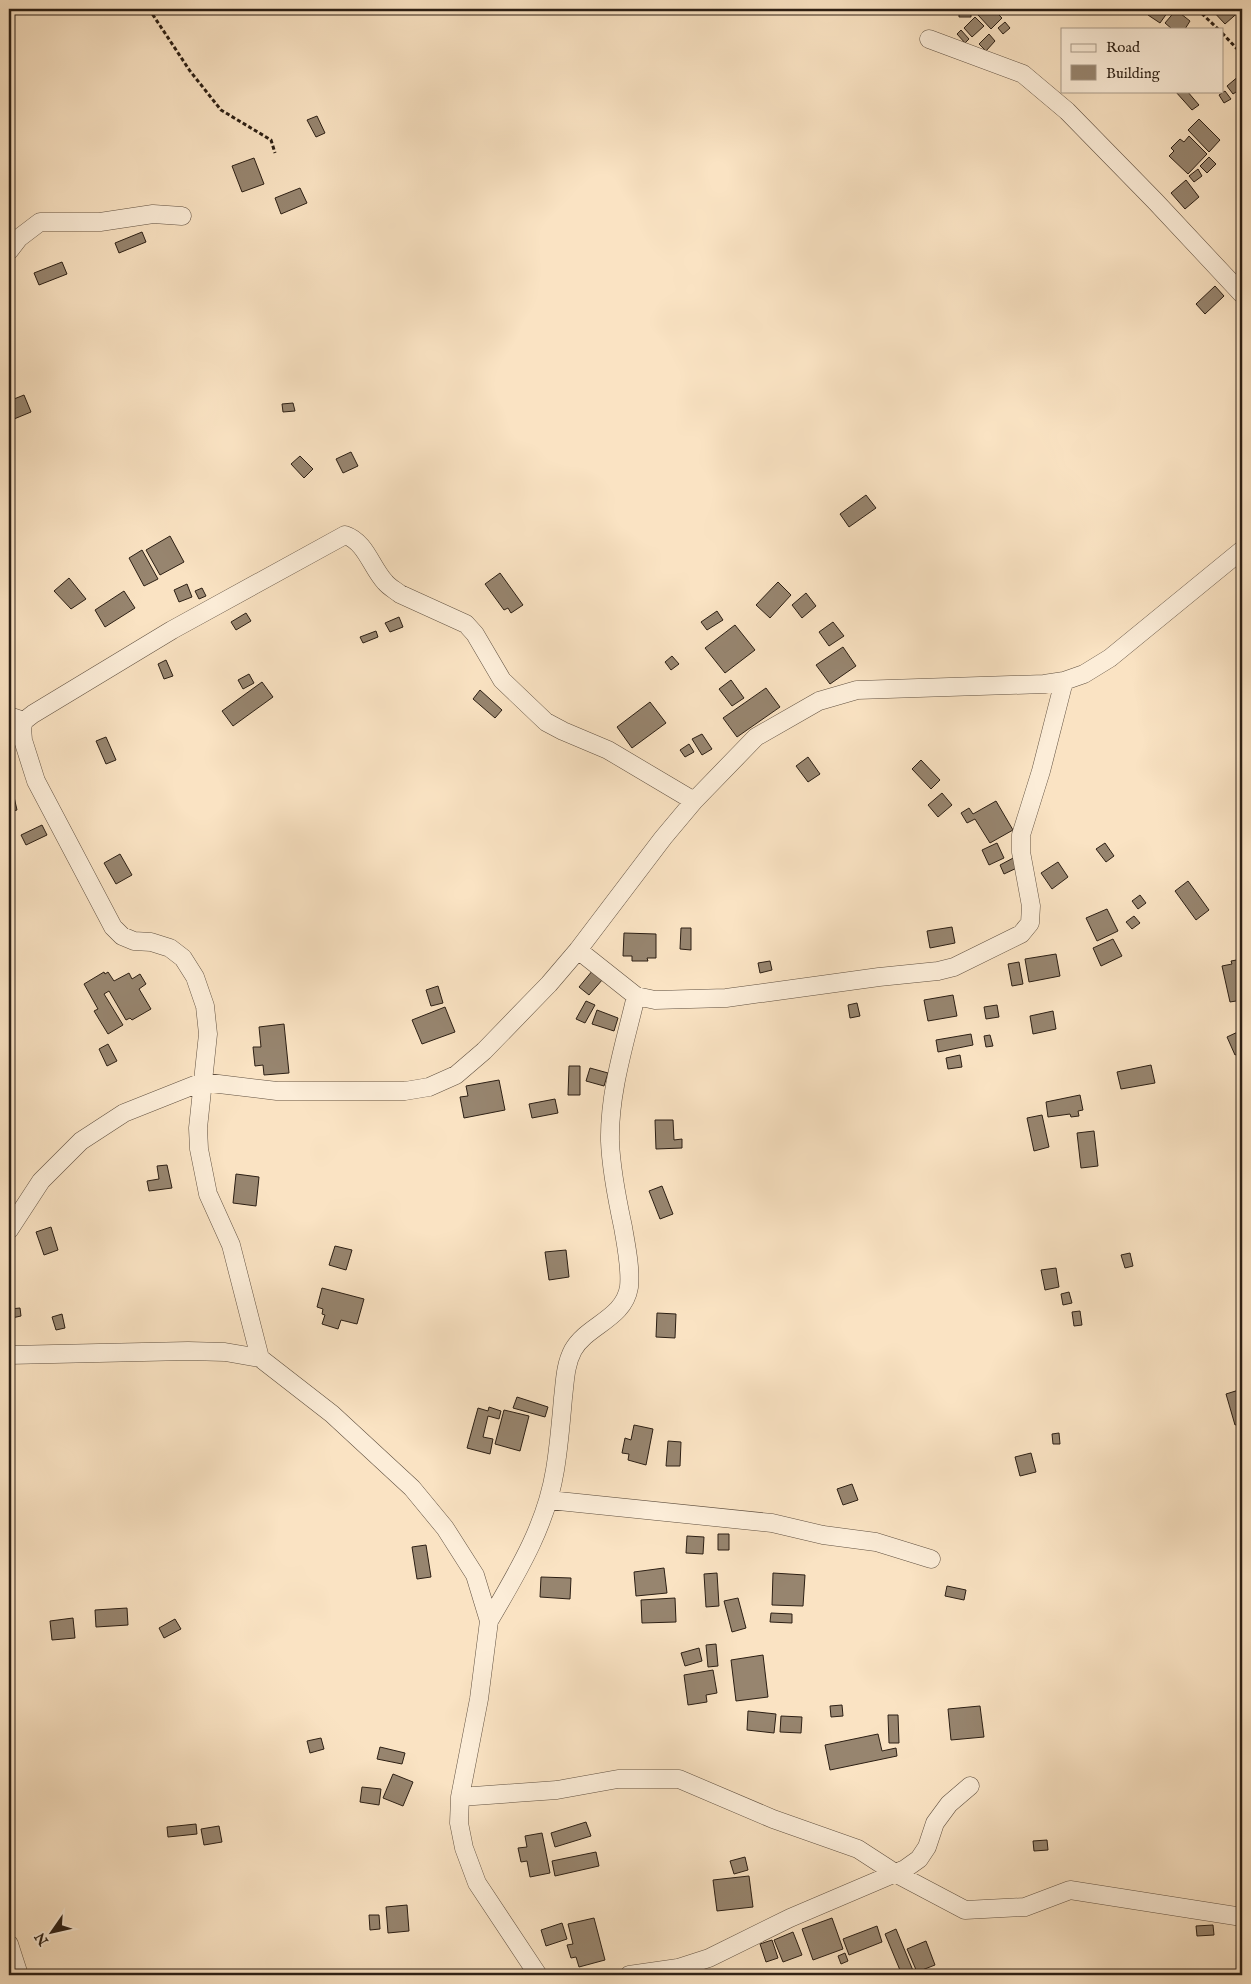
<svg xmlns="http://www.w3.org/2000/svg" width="1251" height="1984" viewBox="0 0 1251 1984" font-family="'IM FELL English',serif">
	<rect width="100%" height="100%" fill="#fae3c3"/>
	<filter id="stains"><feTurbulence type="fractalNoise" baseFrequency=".004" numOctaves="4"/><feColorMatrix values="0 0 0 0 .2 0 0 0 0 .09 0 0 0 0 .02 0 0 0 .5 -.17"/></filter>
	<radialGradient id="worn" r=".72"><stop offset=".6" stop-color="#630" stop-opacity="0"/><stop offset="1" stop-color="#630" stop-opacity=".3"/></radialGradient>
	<path fill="#97856f" stroke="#2c1f14" d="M959,9H971V17H959Z
		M984,9H993L1002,18L991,29L978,15Z
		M1153,9H1170L1160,23L1148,15Z
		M1211,9H1242L1225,24Z
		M1176,10L1190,21L1185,29H1172L1165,23Z
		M975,17L984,26L972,37L964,28Z
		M1005,22L1010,28L1003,34L998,28Z
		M961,30L969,39L965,43L957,34Z
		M989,34L995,41L986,51L979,44Z
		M1240,75L1242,78V88L1233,94L1227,86Z
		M1175,91H1187L1199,105L1192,110Z
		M1225,91L1231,99L1224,103L1219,95Z
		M317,116L325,133L316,137L307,120Z
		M1199,119L1220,140L1209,152L1188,130Z
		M1189,136L1207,154L1188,174L1169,156L1174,151L1171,148L1180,139L1184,142Z
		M1209,157L1216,164L1207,173L1200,166Z
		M254,158L264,184L242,192L232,166Z
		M1198,169L1202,176L1194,182L1189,176Z
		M1186,180L1199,197L1185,209L1171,193Z
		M300,188L307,203L281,214L275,198Z
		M142,232L146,242L119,253L115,243Z
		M62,262L67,274L39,285L34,273Z
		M1215,286L1224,296L1205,314L1196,304Z
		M24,395L31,412L14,419L9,407V401Z
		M293,403L295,411L283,412L282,404Z
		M351,452L358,466L343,473L336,459Z
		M300,456L313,469L304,478L291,464Z
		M866,495L876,508L849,527L840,514Z
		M170,536L184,562L160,575L146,550Z
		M142,550L158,579L144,586L129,558Z
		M500,573L523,605L511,613L508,608L504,610L485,584Z
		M69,578L86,599L71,609L54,591Z
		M778,582L791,595L770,618L756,605Z
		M187,584L192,597L179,602L174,590Z
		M202,588L206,596L199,599L195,591Z
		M124,591L135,608L105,627L95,610Z
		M806,593L816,606L802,618L792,605Z
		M717,611L723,620L707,630L701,622Z
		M246,613L251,621L236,630L231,622Z
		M399,617L403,627L390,632L385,623Z
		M833,622L844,636L829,646L819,632Z
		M735,625L755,650L725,673L705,648Z
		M376,631L378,637L363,643L360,637Z
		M843,647L856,666L830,684L816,665Z
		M672,656L679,664L671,670L665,662Z
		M166,660L173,676L164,679L158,664Z
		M249,674L254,683L243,689L238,680Z
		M731,680L744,698L732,706L719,689Z
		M262,682L273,697L233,726L222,711Z
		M766,688L780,707L737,737L723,718Z
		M480,690L502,710L495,718L473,699Z
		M650,702L666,723L632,748L617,727Z
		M702,734L712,749L702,755L692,739Z
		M106,737L116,760L106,764L96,741Z
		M689,744L694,752L685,757L680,750Z
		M808,757L820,774L808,782L796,766Z
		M921,760L940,780L931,789L912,769Z
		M12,788L17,810L9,812V789Z
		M942,793L952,805L938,817L928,805Z
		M996,801L1013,830L990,843L975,819L967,823L961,813L969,808L973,814Z
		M42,825L47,835L26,845L21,835Z
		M997,843L1004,858L989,865L982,850Z
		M1105,843L1114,856L1106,862L1096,849Z
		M120,854L132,875L116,884L104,863Z
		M1017,856L1021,866L1004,874L1000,865Z
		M1058,862L1068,877L1052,889L1041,873Z
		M1188,881L1209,910L1196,920L1175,891Z
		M1140,895L1146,903L1138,909L1132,901Z
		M1107,909L1118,931L1097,941L1086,918Z
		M1134,916L1140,923L1132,929L1126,922Z
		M952,927L955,943L930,948L927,931Z
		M681,928H691V950L680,949Z
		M624,933L656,934V958H647L648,961H632V956H623Z
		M1113,939L1122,956L1101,966L1093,948Z
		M1056,954L1060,976L1029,982L1025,959Z
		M1242,959V1000L1230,1002L1222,966L1232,964L1231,961Z
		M770,961L772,970L760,973L758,963Z
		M1019,962L1023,984L1012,986L1008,964Z
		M593,970L603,979L589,995L579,987Z
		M104,972L105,974L108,972L114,981L129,973L132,979L140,974L146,984L139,989L151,1009L132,1020L130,1018L126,1020L109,991L104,994L123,1025L108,1034L94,1011L98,1009L84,984Z
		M438,986L443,1003L431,1006L426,990Z
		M953,995L957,1016L928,1021L924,1000Z
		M586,1001L595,1005L585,1023L576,1019Z
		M857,1003L860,1016L850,1018L848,1005Z
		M997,1005L999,1017L986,1019L984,1007Z
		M445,1007L455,1032L422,1044L412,1020Z
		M597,1010L618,1018L614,1031L592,1024Z
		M1053,1011L1056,1029L1033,1034L1030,1016Z
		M284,1024L289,1073L264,1075L263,1065L255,1066L253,1047H261L259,1027Z
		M1242,1030V1052L1235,1055L1227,1037Z
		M971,1034L973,1045L938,1052L936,1040Z
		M990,1035L993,1046L986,1047L984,1036Z
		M108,1044L117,1061L107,1066L99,1049Z
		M960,1055L962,1067L948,1069L946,1058Z
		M1151,1065L1155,1083L1121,1089L1117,1072Z
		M569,1066H580V1095H568Z
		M590,1068L608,1073L604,1086L586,1081Z
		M499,1080L505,1110L464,1118L460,1097L468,1096L466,1086Z
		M1080,1095L1083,1110L1078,1111L1079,1116L1071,1117L1070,1114L1048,1117L1046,1102Z
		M555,1099L558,1113L532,1118L529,1104Z
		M1042,1115L1049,1147L1034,1151L1027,1118Z
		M655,1120H673L674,1140L682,1139V1148L656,1149Z
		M1094,1131L1098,1166L1081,1168L1077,1133Z
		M167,1165L172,1188L149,1191L147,1181L159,1179L157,1166Z
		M236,1174L259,1177L256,1206L233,1203Z
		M662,1186L673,1214L660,1219L649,1191Z
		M51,1227L58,1250L44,1255L36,1232Z
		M335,1246L352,1250L346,1270L329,1265Z
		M566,1250L569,1277L549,1280L545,1252Z
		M1130,1253L1133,1266L1125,1268L1121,1255Z
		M1056,1268L1059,1287L1045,1290L1041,1270Z
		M322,1288L364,1299L357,1324L341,1320L338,1329L322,1324L325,1315L322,1314L323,1309L317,1307Z
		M1069,1292L1072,1303L1063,1305L1061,1294Z
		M20,1308L21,1316L12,1318L10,1309Z
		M1080,1311L1082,1325L1074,1326L1072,1312Z
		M657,1313L676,1314L675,1338L656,1337Z
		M62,1314L65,1328L56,1330L52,1317Z
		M1242,1389V1423L1235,1425L1226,1394Z
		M517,1397L548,1407L545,1417L513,1408Z
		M489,1407L501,1411L499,1419L488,1416L483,1437L493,1439L490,1454L467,1448L478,1408L488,1411Z
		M504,1410L529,1416L520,1451L495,1444Z
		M634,1425L653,1429L646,1465L628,1460L629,1454L622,1453L625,1438L631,1440Z
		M1059,1433L1060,1444H1053L1052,1434Z
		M668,1441L681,1442L680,1466H666Z
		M1031,1453L1036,1472L1020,1476L1015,1457Z
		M852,1484L858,1500L843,1505L837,1489Z
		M718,1534H729V1550H718Z
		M687,1536L704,1537L703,1554L686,1553Z
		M426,1545L431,1577L417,1579L412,1547Z
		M664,1568L667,1593L636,1596L634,1572Z
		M717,1573L719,1606L706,1607L704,1574Z
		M773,1573L805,1575L803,1606L772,1605Z
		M541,1577L571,1578L570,1599L540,1597Z
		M947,1586L966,1590L964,1600L945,1596Z
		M675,1598L676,1622L642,1623L641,1600Z
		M738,1598L746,1628L732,1632L724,1601Z
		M127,1608L128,1625L96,1627L95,1610Z
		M771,1613L792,1614V1623L770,1622Z
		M73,1618L75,1638L52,1640L50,1621Z
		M175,1619L181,1629L164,1638L159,1628Z
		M716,1644L718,1666L708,1667L706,1645Z
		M699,1648L702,1661L685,1666L681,1653Z
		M763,1655L768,1697L736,1701L731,1660Z
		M713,1670L717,1693L706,1695L707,1702L688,1705L684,1675Z
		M842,1705L843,1716L831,1717L830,1706Z
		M980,1706L984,1737L951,1740L948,1709Z
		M748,1711L776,1714L774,1733L747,1730Z
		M888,1715H898L899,1743H889Z
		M781,1716L802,1717L801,1733L780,1732Z
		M878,1734L882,1751L896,1748L897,1756L830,1770L825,1745Z
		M321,1738L324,1749L310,1753L307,1741Z
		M380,1747L405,1753L402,1764L377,1759Z
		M393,1774L413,1782L403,1806L383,1798Z
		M362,1787L381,1789L379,1805L360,1802Z
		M586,1822L591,1836L555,1847L551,1833Z
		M196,1824L197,1834L168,1837L167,1827Z
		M219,1826L222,1842L204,1845L201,1829Z
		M542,1833L550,1873L530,1877L527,1861L521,1862L518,1848L527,1847L525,1836Z
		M1047,1840L1048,1850L1034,1851L1033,1841Z
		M596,1852L599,1866L555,1876L552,1861Z
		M745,1857L748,1870L734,1874L730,1861Z
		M749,1876L753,1907L717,1911L713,1880Z
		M407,1905L409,1931L388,1933L386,1907Z
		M369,1915H379L380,1929L370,1930Z
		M594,1918L605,1960L579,1967L576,1957L571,1958L567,1945L573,1944L568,1924Z
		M832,1918L843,1949L813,1960L802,1929Z
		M562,1923L567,1939L546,1946L541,1930Z
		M1213,1925L1214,1935L1197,1936L1196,1926Z
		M877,1926L882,1942L849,1955L843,1939Z
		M896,1929L914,1973L908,1975H902L885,1934Z
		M793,1932L802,1955L783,1962L774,1940Z
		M772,1940L778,1958L766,1962L760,1944Z
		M926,1941L935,1965L917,1972L907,1949Z
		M845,1953L848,1961L841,1964L838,1956Z"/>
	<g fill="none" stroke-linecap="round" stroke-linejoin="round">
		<defs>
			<path id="minor" d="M929,39L1023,74L1067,111L1155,201L1242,294
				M9,251L19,238L40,222H100L153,214L182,216
				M9,716L24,721
				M578,950L636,996L655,1000L726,998L879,977L938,971L954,967L1021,934L1030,923L1031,906L1021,852V835L1041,771L1064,681
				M9,1230L41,1181L81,1141L124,1113L202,1082L277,1091H405L429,1087L456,1075L484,1051L549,984L578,950L663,838L694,801L756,737L819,701L857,690L1044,684L1064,681L1084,674L1110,658L1242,550
				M9,1355L188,1351L225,1352L260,1358L332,1414L412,1488L445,1528L475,1575L489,1621L479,1699L460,1797L459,1823L464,1848L477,1883L538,1975
				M260,1358L231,1245L208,1194L199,1149L198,1128L208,1034L205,1006L195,977L183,958L170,948L151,942L134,941L122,936L113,927L36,781L23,740L22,728L24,721L33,714L172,630L345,535C366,542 371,567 385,582C389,587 395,590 400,594L466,624L475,634L502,680L546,722L563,731L608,750L694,801
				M549,1500L772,1523L823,1535L876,1542L931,1559
				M489,1621C517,1573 546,1526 555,1470C559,1446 561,1422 563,1398C565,1382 565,1365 573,1350C587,1325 624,1319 629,1287C631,1268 626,1245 623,1227C617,1199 611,1169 610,1141C609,1092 625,1043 636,996
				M460,1797L557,1790L618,1779H679L773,1819L858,1849L895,1873L965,1910L1025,1907L1070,1890L1242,1917
				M9,1944L19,1975
				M629,1975L678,1968L709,1958L790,1918L905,1869L919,1859L927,1847L935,1823L949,1804L970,1786"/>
		</defs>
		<use href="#minor" stroke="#605040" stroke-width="19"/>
		<path stroke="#2c1f14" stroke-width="3" stroke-dasharray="4 2.5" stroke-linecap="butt" d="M149,9L190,71L221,110L271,140L275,153
			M1197,9L1218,29
			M1222,33L1242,54"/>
		<use href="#minor" stroke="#fcedd8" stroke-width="18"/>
	</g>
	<rect width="1251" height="1984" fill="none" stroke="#fae3c3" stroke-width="30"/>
	<rect x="10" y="10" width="1231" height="1964" fill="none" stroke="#2c1f14" stroke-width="2.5"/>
	<rect x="15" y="15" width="1221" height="1954" fill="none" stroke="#2c1f14"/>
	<rect x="1061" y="28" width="162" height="65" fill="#fcedd8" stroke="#a99b8a"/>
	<rect x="1071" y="44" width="25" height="8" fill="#fcedd8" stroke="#a99b8a"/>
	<text x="1106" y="52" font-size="15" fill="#2c1f14">Road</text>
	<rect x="1071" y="65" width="25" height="15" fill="#97856f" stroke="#a99b8a"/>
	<text x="1106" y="78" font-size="15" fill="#2c1f14">Building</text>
	<g transform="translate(52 1932) rotate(236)" stroke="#fcedd8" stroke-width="4" paint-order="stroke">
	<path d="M0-4L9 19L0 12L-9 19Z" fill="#2c1f14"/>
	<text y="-8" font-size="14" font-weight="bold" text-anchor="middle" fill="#2c1f14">N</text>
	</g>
	<rect width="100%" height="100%" filter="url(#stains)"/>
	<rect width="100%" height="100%" fill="url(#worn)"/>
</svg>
